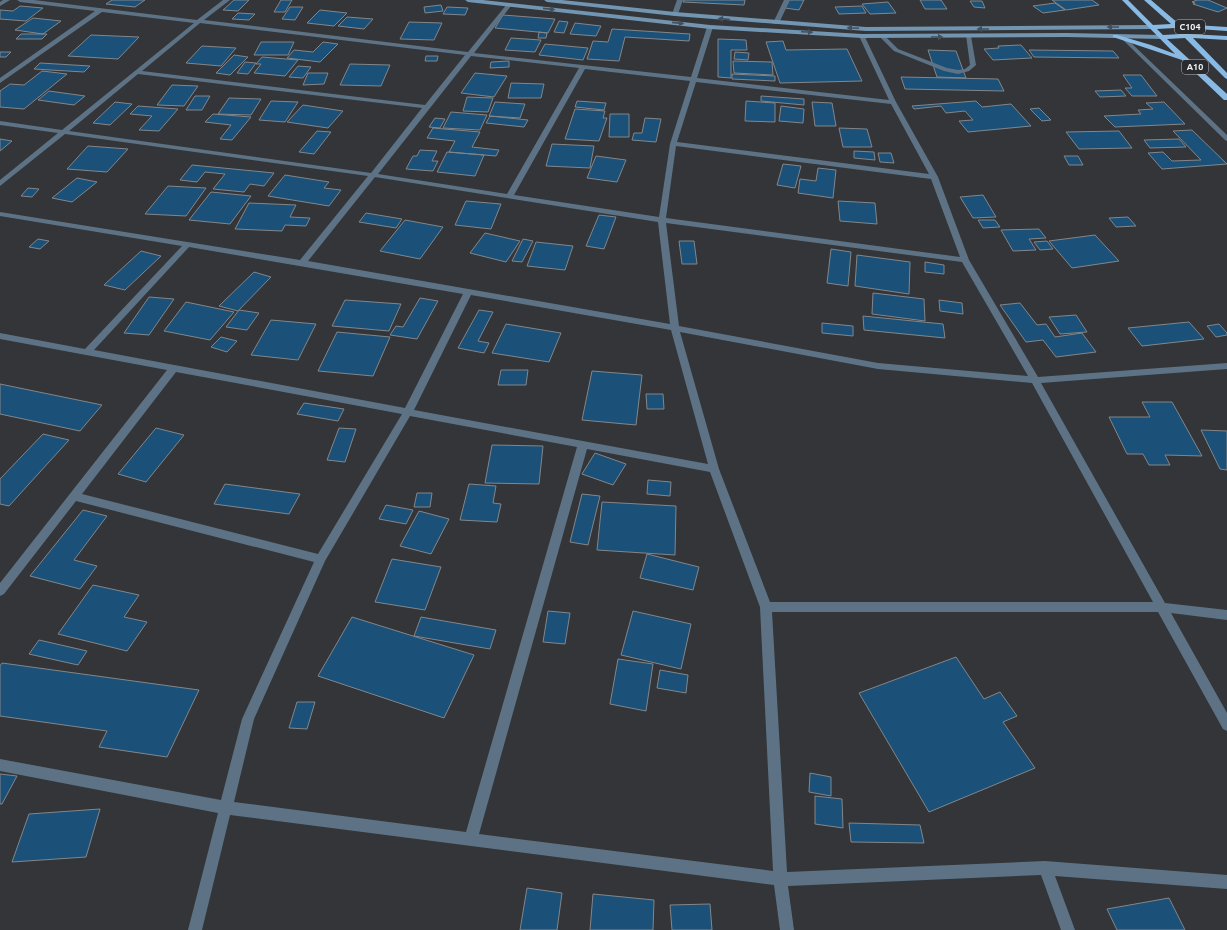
<svg xmlns="http://www.w3.org/2000/svg" width="1227" height="930" viewBox="0 0 1227 930" font-family="Ubuntu,sans-serif">
	<rect width="100%" height="100%" fill="#333538"/>
	<path fill="#1b5178" stroke="#838689" d="M112,0H145L135,7L106,4Z
		M234,0H249L238,11L223,10Z
		M281,0H292L285,12H274Z
		M684,0H745L744,5L683,2Z
		M789,0H804L799,10L785,8Z
		M920,0H941L947,9H925Z
		M1052,0H1092L1099,5L1066,10Z
		M1197,0H1208L1227,8L1218,12L1193,4L1195,3L1192,2Z
		M970,1H982L985,8L974,7Z
		M888,2L896,13L870,14L862,4Z
		M1055,3L1065,10L1043,13L1033,6Z
		M441,5L443,11L425,13L424,7Z
		M20,6L43,8L26,21L0,19V10L13,11Z
		M862,6L866,13L839,14L835,7Z
		M290,7H303L295,20L282,19Z
		M447,7L468,8L465,15L443,14Z
		M320,10L347,13L334,26L307,23Z
		M238,13L255,14L249,20L232,19Z
		M503,15L555,19L548,33L495,28Z
		M347,17L373,19L364,29L338,26Z
		M33,18L61,21L43,34L15,30Z
		M559,21L568,22L564,33L554,32Z
		M409,22L442,23L434,40L400,39Z
		M575,23L601,26L596,36L570,34Z
		M612,29L690,34L689,41L625,37L619,61L587,59L593,41L608,42Z
		M539,32L547,33L546,38H538Z
		M21,34H47L42,39H16Z
		M91,35L139,37L118,59L68,56Z
		M511,38L541,40L535,52L505,50Z
		M718,39L746,40L747,50H731V78L718,77Z
		M783,41L786,50L847,49L862,81L780,83L766,42Z
		M261,42H294L288,55H254Z
		M323,42L338,44L320,62L287,58L294,50L313,52Z
		M545,44L588,48L583,60L539,55Z
		M1021,45L1032,58L993,60L984,49L999,48L998,46Z
		M202,46L236,48L221,66L186,63Z
		M928,50L956,51L966,78L937,77Z
		M1029,50L1113,51L1119,58L1034,57Z
		M0,52H11L6,57H0Z
		M735,52L749,53L748,60L734,59Z
		M234,55L248,57L230,75L216,73Z
		M426,56H438L437,61H425Z
		M262,57L298,60L285,76L254,73L261,64H256Z
		M509,61V67L490,68L491,62Z
		M733,61L772,62L773,75L734,73Z
		M245,62L256,63L248,74L237,73Z
		M40,63L90,66L84,72L34,69Z
		M350,64L390,65L381,86L340,85Z
		M298,66L311,67L303,78L289,77Z
		M42,71L67,74L24,109L0,107V91L10,84L24,85Z
		M308,73H328L324,84L303,85Z
		M475,73L507,76L494,97L461,93Z
		M732,74L775,76V81L732,79Z
		M1123,75H1141L1157,96H1132L1125,88H1132Z
		M901,77L998,79L1004,91L905,89Z
		M511,83L544,84L541,98H508Z
		M172,85L198,86L184,106L157,105Z
		M1121,90L1126,96L1100,97L1095,91Z
		M49,91L85,96L74,105L38,100Z
		M195,96H210L202,110H186Z
		M761,96L804,99V105L761,101Z
		M467,97L493,98L488,112L463,111Z
		M229,98L261,99L251,115L218,114Z
		M271,101L298,102L285,122L259,120Z
		M577,101L606,103L604,110L575,107Z
		M746,101L775,103V122L745,121Z
		M976,101L982,107L1011,104L1031,126L968,132L959,121L973,120L965,111L946,113L941,106L914,109L912,106Z
		M115,102L132,104L110,125L93,123Z
		M495,102L525,104L520,118L489,116Z
		M812,102L832,103L836,126H815Z
		M1164,102L1185,124L1115,127L1104,116L1141,114L1138,110L1153,109L1146,103Z
		M303,105L343,111L328,128L287,122Z
		M138,106L178,109L159,131L139,130L152,116L130,114Z
		M781,106L804,109L803,123L779,121Z
		M1039,108L1051,120L1042,121L1030,109Z
		M575,109L605,111L603,118H607L599,141L565,139Z
		M451,112L487,115L480,130L443,128Z
		M213,114L251,117L232,140L220,139L231,125L205,122Z
		M610,114H629V137H609Z
		M490,116L528,120L524,127L486,123Z
		M435,118L445,119L440,128L429,127Z
		M645,118L661,119L656,142L632,140L634,133H642Z
		M433,128L480,132L472,147L499,150L496,156L449,152L455,141L427,138Z
		M839,128L867,129L872,147H843Z
		M1192,130L1227,164L1162,169L1148,153L1163,152L1172,161L1201,160L1173,131Z
		M317,131L331,132L314,154L299,152Z
		M1119,131L1132,148L1079,149L1066,132Z
		M0,139L12,141L0,151Z
		M1179,139L1186,147L1150,148L1144,140Z
		M552,144L594,146L590,168L546,166Z
		M88,146L128,149L107,172L67,169Z
		M420,150L437,151L432,161H438L433,171L406,169L413,156H417Z
		M854,151L874,152L875,160L854,158Z
		M447,152L484,155L475,176L437,172Z
		M878,153H891L894,163L880,162Z
		M596,156L626,160L617,182L587,178Z
		M1064,156H1078L1083,165H1069Z
		M783,164L801,166L795,188L777,185Z
		M192,165L274,173L264,186L250,184L244,192L213,189L225,174L205,172L197,182L180,180Z
		M818,168L836,170L833,198L798,193L800,179L816,181Z
		M285,175L329,182L324,188L341,190L329,206L268,196Z
		M77,178L97,182L72,202L52,198Z
		M168,186L206,188L186,216L145,214Z
		M28,188L39,189L32,197L21,196Z
		M211,192L251,196L230,224L189,220Z
		M983,195L996,217L973,218L960,197Z
		M466,201L501,204L491,229L455,225Z
		M838,201L875,203L877,224L840,221Z
		M249,203L296,205L290,217L310,218L306,226L285,225L282,231L235,229Z
		M366,213L402,219L396,228L359,222Z
		M599,215L616,217L604,249L586,246Z
		M1128,217L1136,226L1116,227L1109,218Z
		M405,220L443,227L420,259L380,251Z
		M978,220H995L1000,227L983,228Z
		M1039,229L1046,238L1029,239L1036,250L1013,251L1001,230Z
		M485,233L520,241L506,262L470,253Z
		M1095,235L1119,261L1072,268L1049,241Z
		M38,239L49,241L40,249L29,247Z
		M523,239L533,241L522,262L512,261Z
		M679,241H694L697,264H682Z
		M1047,241L1053,249L1040,250L1034,242Z
		M536,242L573,246L565,270L527,266Z
		M831,249L851,252L848,286L827,283Z
		M141,251L161,256L125,290L104,285Z
		M857,255L910,262L909,294L855,286Z
		M925,262L944,265V274L925,272Z
		M254,272L271,277L238,311L219,306Z
		M873,293L924,299L925,321L872,314Z
		M149,297L174,299L149,335L124,333Z
		M420,298L438,301L417,339L390,335L396,326L403,327Z
		M345,300L401,304L389,331L332,326Z
		M939,300L962,303L963,314L940,311Z
		M186,302L234,312L210,340L164,331Z
		M1020,303L1037,325L1046,324L1055,337L1082,333L1096,352L1056,357L1043,340L1026,342L1000,305Z
		M239,310L259,313L247,330L226,327Z
		M479,310L493,312L478,341L489,343L484,353L458,348Z
		M1076,315L1087,332L1060,334L1049,317Z
		M863,316L943,324L945,338L864,330Z
		M271,320L316,324L298,360L251,355Z
		M1189,322L1204,339L1142,346L1128,328Z
		M822,323L853,326V336L822,333Z
		M506,324L561,333L549,362L492,353Z
		M1219,324L1227,333V335L1216,337L1207,326Z
		M337,332L390,337L373,376L318,371Z
		M221,337L237,341L227,352L211,347Z
		M501,370H528L526,385H498Z
		M592,371L642,375L636,425L582,420Z
		M0,384L102,405L80,431L0,414Z
		M646,394H663L664,409H647Z
		M1142,402H1172L1202,456L1165,455L1170,465H1149L1143,454H1127L1109,417H1150Z
		M304,403L344,409L338,421L297,414Z
		M156,428L184,435L146,482L118,474Z
		M339,428L356,429L345,462L327,460Z
		M1201,430L1227,431V470L1220,469Z
		M43,434L69,440L9,506L0,504V479Z
		M492,445L543,446L539,484L485,483Z
		M595,453L626,464L613,485L582,474Z
		M648,480L671,482L670,496L647,494Z
		M225,484L300,494L289,514L214,504Z
		M469,484L496,486L493,503L501,504L497,522L460,520Z
		M417,493H432L430,507H414Z
		M582,494L600,496L588,545L570,542Z
		M602,502L676,506L675,555L597,550Z
		M386,505L413,510L406,524L379,519Z
		M83,510L107,516L74,560L97,566L80,589L30,576Z
		M419,511L449,519L431,554L400,546Z
		M647,554L699,567L693,590L640,578Z
		M392,559L441,567L425,610L375,602Z
		M93,585L139,595L124,617L147,622L127,651L58,634Z
		M548,611L570,613L565,644L543,642Z
		M633,611L691,624L681,669L621,655Z
		M352,617L474,655L444,718L318,676Z
		M421,617L496,630L490,649L414,636Z
		M39,640L87,651L78,665L29,654Z
		M956,657L984,699L1000,692L1017,716L1003,722L1035,768L929,812L859,693Z
		M618,659L653,664L646,711L610,704Z
		M2,663L199,690L167,757L99,747L107,731L0,716V666Z
		M660,670L688,675L686,693L657,688Z
		M297,702H315L307,729L289,728Z
		M810,773L831,777V796L809,792Z
		M0,774L17,776L2,804H0Z
		M815,796L842,799L843,828L815,824Z
		M100,809L86,857L12,862L29,814Z
		M849,823L920,825L924,843L851,842Z
		M527,888L562,893L557,930H520Z
		M593,894L654,900L653,930H590Z
		M1169,898L1185,930H1117L1107,909Z
		M710,904L712,930H672L670,905Z"/>
	<g fill="none" stroke-linecap="round" stroke-linejoin="round">
		<path fill="#5d7385" fill-rule="evenodd" d="M966,35L971,36L976,65L969,71L958,74L944,71L894,51L880,37L885,36L898,49L947,68L958,70L965,69L970,65Z"/>
		<path fill="#5d7385" fill-rule="evenodd" d="M3,0H10L0,6V2Z
			M17,0H34L197,20L223,0H230L204,20L468,52L507,4H511V6L474,53L691,77L707,27L710,25L713,27L697,78L889,100L859,36L864,35L896,102L938,177L969,260L1038,377L1227,363V369L1041,383L1165,603L1227,610V620L1171,613L1227,713V731L1223,729L1158,612H772L787,872L1045,861L1227,875V889L1055,876L1075,930H1061L1041,875L788,886L794,930H780L774,885L230,815L202,930H188L218,813L0,771V759L221,800L242,719L314,562L76,501L4,594L0,596V583L167,370L0,339V333L85,349L182,246L0,216V212L300,260L368,176L65,134L0,186V180L58,133L0,125V121L62,130L194,23L102,12L0,83V78L95,11L20,2ZM200,23L465,55L425,105L142,71ZM471,56L579,68L507,194L378,174ZM585,69L690,81L670,144L659,217L514,195ZM138,74L422,108L371,173L69,131ZM696,82L891,104L929,174L677,142ZM676,146L931,179L960,257L666,218ZM375,177L658,222L670,324L308,261ZM666,223L962,262L1028,376L878,363L679,326ZM189,247L463,294L405,408L94,350ZM471,295L671,330L708,464L414,410ZM680,332L878,369L1032,383L1153,602H770L719,469ZM176,372L402,414L318,554L82,494ZM410,416L577,447L466,832L234,802L254,719L325,561ZM587,449L710,472L760,607L773,871L479,834Z
			M677,0H683L678,14L675,16L672,14Z
			M784,0H790L779,23L774,24L773,23Z
			M1126,38L1227,135V141L1225,140L1124,41L1123,40Z"/>
		<path fill="#7295b2" fill-rule="evenodd" d="M465,0H483L710,25L862,34L1067,33L1161,35L1164,37L1161,39L1067,37L862,38L710,29L468,2Z
			M544,0H562L675,12L866,27L1152,25L1155,27L1152,29L866,31L675,16L547,2Z"/>
		<path fill="#89bae4" fill-rule="evenodd" d="M1122,0H1128L1153,25L1171,24L1144,0H1151L1179,24L1227,27V31L1183,28L1189,34L1227,36V40L1193,38L1227,73V79L1225,78L1185,38L1167,39L1227,94V100H1224L1182,60L1113,37V35H1117L1151,45L1175,54ZM1175,28L1181,34L1163,35L1157,29Z"/>
	</g>
	<defs><path id="oneway-solid" d="M-6-.8H1V-3.2L6.5 0L1 3.2V.8H-6Z"/></defs>
	<g fill="#43505c">
		<use href="#oneway-solid" transform="translate(549 9) rotate(6)"/>
		<use href="#oneway-solid" transform="translate(724 19) rotate(-175)"/>
		<use href="#oneway-solid" transform="translate(678 23) rotate(6)"/>
		<use href="#oneway-solid" transform="translate(1113 27) rotate(180)"/>
		<use href="#oneway-solid" transform="translate(853 28) rotate(-177)"/>
		<use href="#oneway-solid" transform="translate(983 29) rotate(-180)"/>
		<use href="#oneway-solid" transform="translate(807 32) rotate(3)"/>
		<use href="#oneway-solid" transform="translate(937 37)"/>
	</g>
	<g text-anchor="middle" stroke-width="3" stroke-linejoin="round" paint-order="stroke">
		<g fill="#292b2e" stroke="#b6b8bb" stroke-width="1">
			<rect x="1175" y="20" width="30" height="14" rx="3"/>
			<rect x="1182" y="60" width="26" height="14" rx="3"/>
		</g>
		<g font-size="9" font-weight="bold" fill="#f3f5f7">
			<text x="1190" y="30">C104</text>
			<text x="1195" y="70">A10</text>
		</g>
	</g>
</svg>
